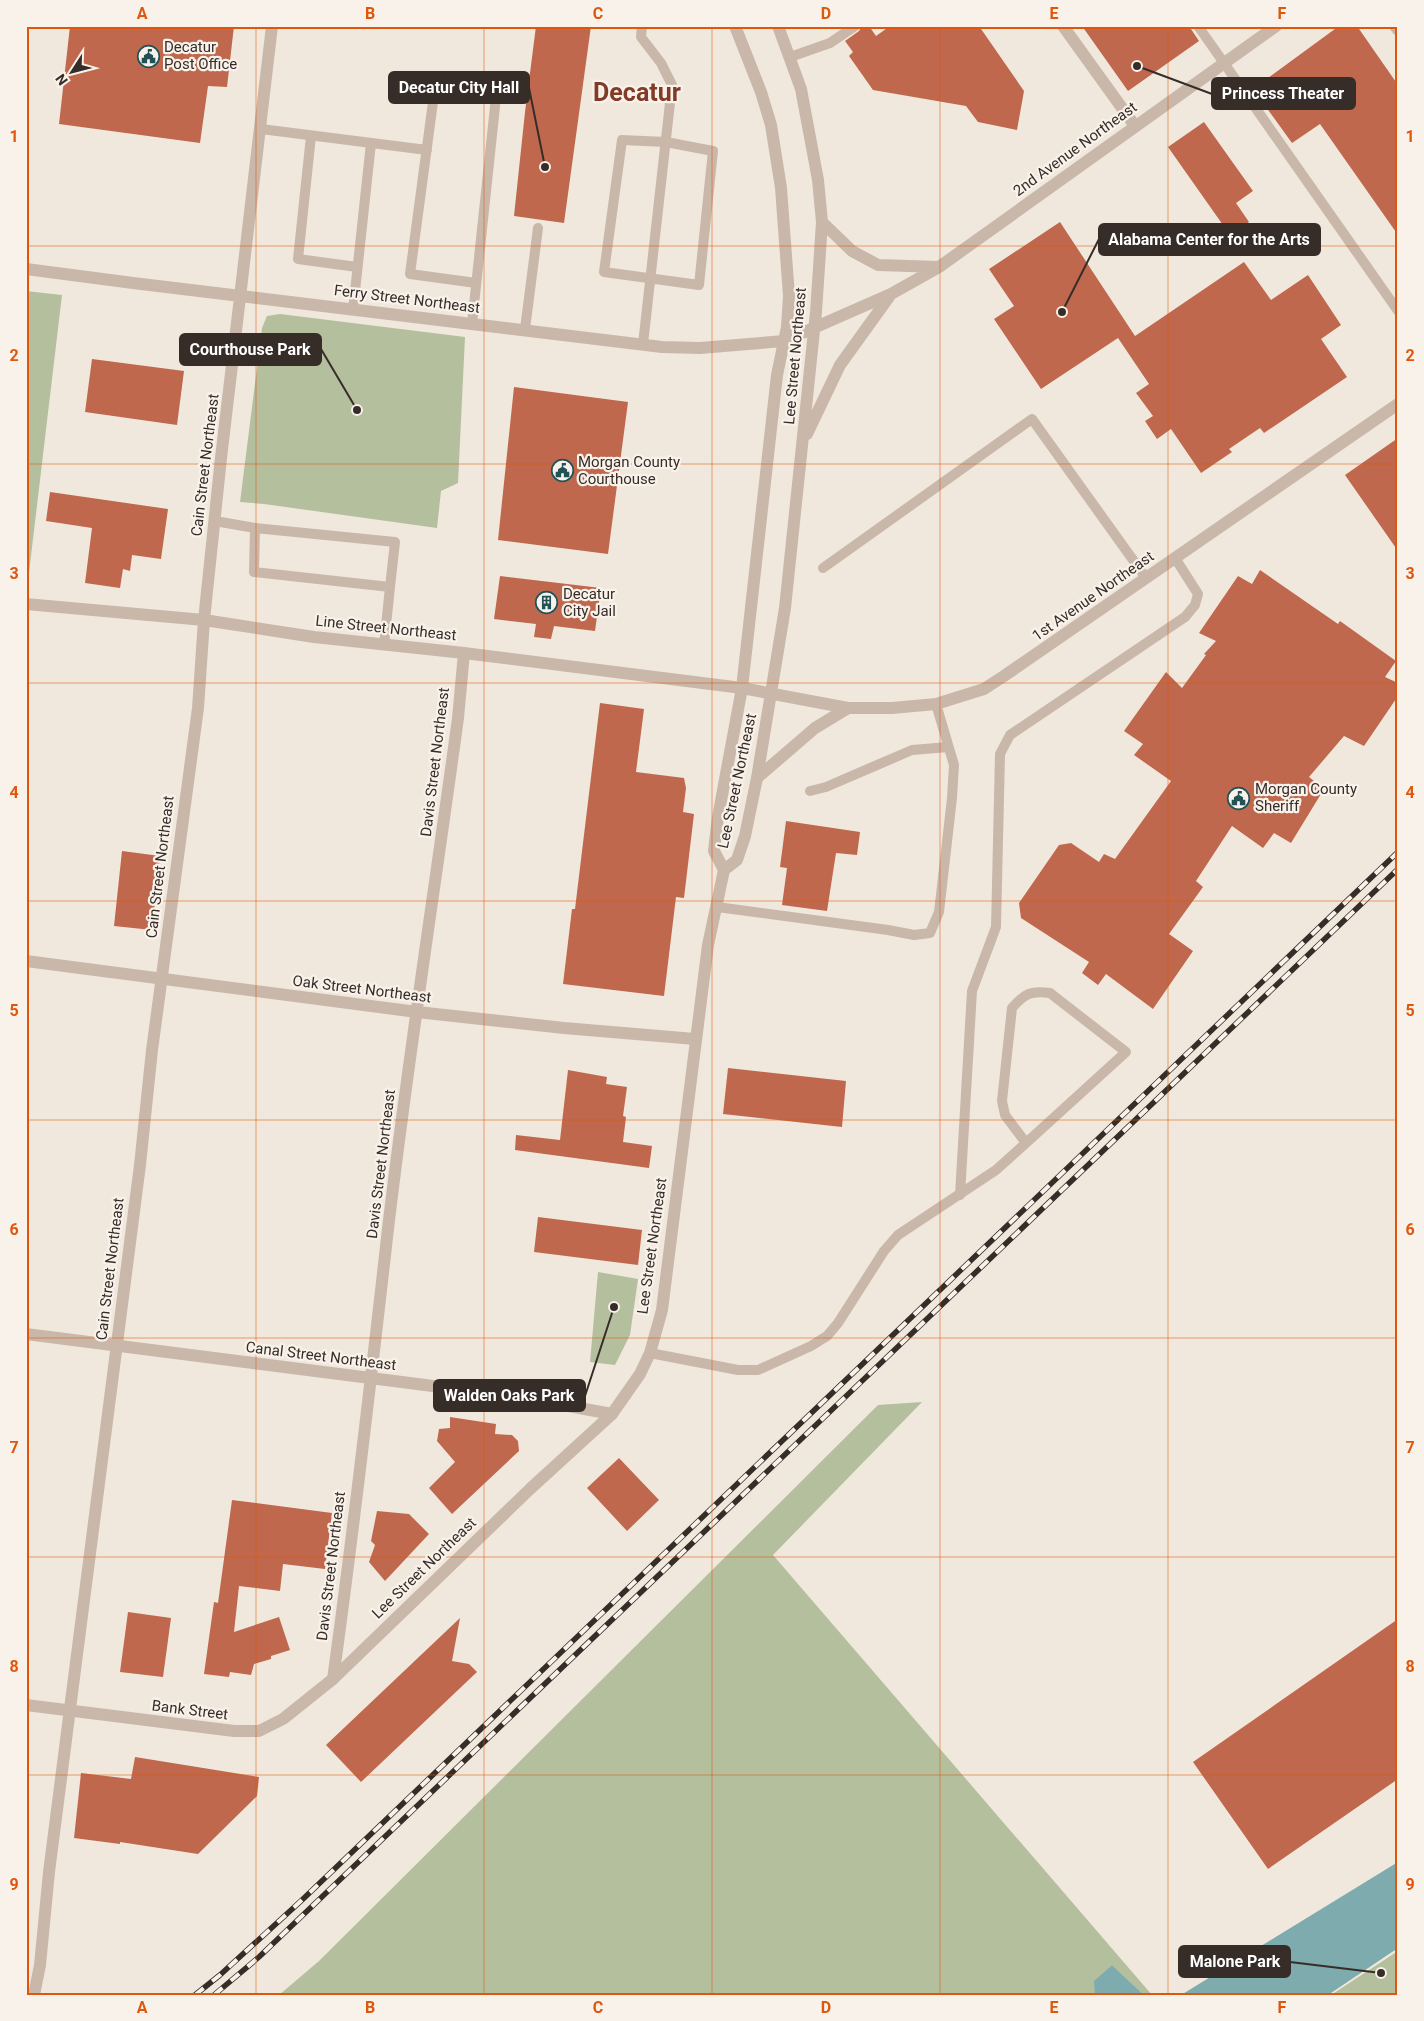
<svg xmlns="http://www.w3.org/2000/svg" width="1424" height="2021" viewBox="0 0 1424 2021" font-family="Roboto,sans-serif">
	<rect width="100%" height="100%" fill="#f1e8dd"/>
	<path fill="#b4bf9e" d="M26,291L62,295L28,581H26Z
		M280,314L465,337L458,483L441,491L437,528L264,504L240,502L262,328L267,316Z
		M598,1272L638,1279L630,1335L615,1365L590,1362Z
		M922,1402L773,1555L1152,1995H1144L1112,1965L1095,1981V1995H279L319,1961L878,1405Z
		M1398,1951V1995H1331Z"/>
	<path fill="#7eabad" d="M1398,1862V1948L1328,1995H1181Z
		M1112,1965L1144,1995H1095L1094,1981Z"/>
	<path fill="#bf684d" d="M70,26H234L227,87L208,86L200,143L59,124Z
		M536,26H591L564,223L514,216L525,112Z
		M862,26H869L876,36L890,26H979L1024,91L1017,130L978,122L966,106L873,90L849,56L853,52L845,41L859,31Z
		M1082,26H1189L1199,41L1128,91Z
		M1339,26H1357L1398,85V235L1320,124L1292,143L1253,89Z
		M1204,122L1253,191L1236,203L1249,222L1230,235L1168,147Z
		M1060,222L1135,336L1244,262L1271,300L1308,275L1341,325L1321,339L1347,377L1264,433L1260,428L1229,449L1232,452L1201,473L1171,429L1157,439L1145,421L1153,416L1136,393L1149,384L1118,338L1041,389L994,319L1014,306L989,269Z
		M92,359L184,371L177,425L85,412Z
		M514,387L628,402L608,554L498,540Z
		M1398,438V551L1345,475Z
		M50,492L168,509L161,559L132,555L130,571L123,569L120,588L85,583L92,528L46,521Z
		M1260,570L1338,624L1340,621L1396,661L1385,677L1398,683V696L1364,746L1344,736L1309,777L1324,789L1291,843L1274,833L1263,848L1232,826L1196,881L1203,887L1169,934L1193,951L1153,1009L1106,974L1098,985L1082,973L1089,962L1021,918L1019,903L1059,845L1071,843L1099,862L1104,854L1115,859L1171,781L1134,755L1143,744L1124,731L1166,672L1182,688L1206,655L1204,654L1216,641L1199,633L1238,576L1252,584Z
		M500,576L601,588L595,631L554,626L551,639L534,637L536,624L494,619Z
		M600,703L644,709L636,772L684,778L686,788L683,812L694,814L684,898L676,897L664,996L563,984L572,909H575Z
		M786,821L860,832L857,855L836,853L827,911L782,905L787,868L780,867Z
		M122,851L160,856L152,930L114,926Z
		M728,1068L846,1081L842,1127L723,1114Z
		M568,1070L607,1077L606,1084L627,1087L623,1116L626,1117L623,1142L652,1146L649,1168L515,1150L516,1135L560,1140Z
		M538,1217L642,1230L638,1265L534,1252Z
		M450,1417L496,1424L495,1434L512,1435L518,1441L519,1451L452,1514L429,1488L455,1462L437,1441L439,1429L450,1428Z
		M619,1458L659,1500L627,1531L587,1488Z
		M232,1500L332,1513L325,1569L283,1564L280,1591L239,1586L234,1632L279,1617L290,1650L271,1656V1659L254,1664L251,1675L230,1672L229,1677L204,1674L214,1602L218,1603Z
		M377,1511L409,1514L429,1534L385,1581L369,1562L375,1545L371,1541Z
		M128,1612L171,1618L163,1677L120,1672Z
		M460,1618L452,1661L469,1664L477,1672L361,1782L326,1745Z
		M1398,1619V1779L1268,1869L1193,1762Z
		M135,1757L259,1777L257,1796L198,1854L120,1842V1844L74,1838L81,1773L131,1779Z"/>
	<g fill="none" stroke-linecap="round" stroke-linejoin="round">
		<path stroke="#c9b8aa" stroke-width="10" d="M642,26L641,37L661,63L672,85L643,344
			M1198,26L1398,311
			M790,57L830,43L855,26
			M261,129L427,150
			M311,136L298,259L357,267
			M622,140L666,142L713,151L699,285L604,272Z
			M353,310L371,143
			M472,324L496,97L435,87L410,274L476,283
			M525,329L538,228
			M215,521L255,528L254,572L390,587L395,542L255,528
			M823,568L1032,419L1146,578
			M384,645L390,587
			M810,791L826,787L912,750L948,747
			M717,907L888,930L914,935L930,933L939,912L952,798L954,765L936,704
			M960,1195L972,991L996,927L1000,754L1010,735L1185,617L1195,605L1198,594L1175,558
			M650,1353L738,1370H758L811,1346L827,1336L838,1323L884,1251L898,1235L996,1170L1026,1143L1005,1115L1002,1101L1012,1008C1024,994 1031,990 1050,993L1126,1052L1026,1143"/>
		<path stroke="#c9b8aa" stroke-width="12" d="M1063,26L1135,126
			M26,961L417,1012L564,1028L695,1039
			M26,1334L519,1397L612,1414
			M333,1679C354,1529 371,1379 388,1229C408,1058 435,888 458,718L464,653"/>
		<path stroke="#c9b8aa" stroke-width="12" d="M1395,26L1398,30
			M822,222L852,251L878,265L939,267
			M26,269L133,283L662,347L700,348L784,341L891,294L939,267L1276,26
			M807,434L840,365L889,297
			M26,604L204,620L314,637L464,653L742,688L848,708H892L936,704L984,689L1004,676L1398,404
			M757,778L815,728L848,708
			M724,870L737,860L745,836L757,778L785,608L816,312L822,222L818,180L801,89L778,26
			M26,1705L234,1731H259L283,1719L333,1679L530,1489L612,1414L640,1374L650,1353L662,1310L708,945L724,870L714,851L718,817L742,688L777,375L787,327L789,296L781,188L771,125L761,92L735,26
			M34,1995L40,1965L49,1872L140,1165L152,1050L198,708L204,620L221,458L272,26"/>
		<defs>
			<path id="rail" d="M195,1995L220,1975L302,1900L1398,852
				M214,1995L259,1957L1398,869"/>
		</defs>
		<use href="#rail" stroke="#362d29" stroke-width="5.5"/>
		<use href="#rail" stroke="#f9f2ea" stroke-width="4" stroke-dasharray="11" stroke-linecap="butt"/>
	</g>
	<path fill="none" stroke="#df570d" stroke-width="1" stroke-opacity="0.55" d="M256,26V1995M484,26V1995M712,26V1995M940,26V1995M1168,26V1995M26,246H1398M26,464H1398M26,683H1398M26,901H1398M26,1120H1398M26,1338H1398M26,1557H1398M26,1775H1398"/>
	<defs>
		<symbol id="civic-ring" viewBox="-11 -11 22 22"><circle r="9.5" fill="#f9f2ea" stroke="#215256" stroke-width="1.5"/><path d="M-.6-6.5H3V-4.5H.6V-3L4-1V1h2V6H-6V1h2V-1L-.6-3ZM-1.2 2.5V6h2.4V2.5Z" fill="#215256"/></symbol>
		<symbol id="building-ring" viewBox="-11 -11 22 22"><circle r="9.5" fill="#f9f2ea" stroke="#215256" stroke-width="1.5"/><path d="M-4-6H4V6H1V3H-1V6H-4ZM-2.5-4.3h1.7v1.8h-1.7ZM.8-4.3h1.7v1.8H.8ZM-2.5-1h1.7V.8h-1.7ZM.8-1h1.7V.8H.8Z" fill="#215256"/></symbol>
	</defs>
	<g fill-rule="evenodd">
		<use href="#civic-ring" x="136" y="44" width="25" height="25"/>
		<use href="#civic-ring" x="550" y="458" width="25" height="25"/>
		<use href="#building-ring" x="534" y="590" width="25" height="25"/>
		<use href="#civic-ring" x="1226" y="786" width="25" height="25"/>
	</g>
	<g text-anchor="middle" stroke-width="4.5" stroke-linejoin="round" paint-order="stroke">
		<g font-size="15" fill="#362d29" stroke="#f9f2ea" text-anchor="start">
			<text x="164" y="52">Decatur<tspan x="164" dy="17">Post Office</tspan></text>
			<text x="578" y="467">Morgan County<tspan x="578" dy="17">Courthouse</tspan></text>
			<text x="563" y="599">Decatur<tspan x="563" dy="17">City Jail</tspan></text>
			<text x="1255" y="794">Morgan County<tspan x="1255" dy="17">Sheriff</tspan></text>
		</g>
		<g font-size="15" fill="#362d29" stroke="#f9f2ea">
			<text transform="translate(1075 149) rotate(-36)" y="5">2nd Avenue Northeast</text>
			<text transform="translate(407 299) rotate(7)" y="5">Ferry Street Northeast</text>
			<text transform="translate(795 356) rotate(-85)" y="5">Lee Street Northeast</text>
			<text transform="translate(205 465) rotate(-83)" y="5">Cain Street Northeast</text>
			<text transform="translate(1093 596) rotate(-35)" y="5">1st Avenue Northeast</text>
			<text transform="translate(386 628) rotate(6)" y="5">Line Street Northeast</text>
			<text transform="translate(435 762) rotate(-83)" y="5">Davis Street Northeast</text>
			<text transform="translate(737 781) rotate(-78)" y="5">Lee Street Northeast</text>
			<text transform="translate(160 867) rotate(-83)" y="5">Cain Street Northeast</text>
			<text transform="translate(362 989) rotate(7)" y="5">Oak Street Northeast</text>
			<text transform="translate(381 1164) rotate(-83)" y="5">Davis Street Northeast</text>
			<text transform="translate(652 1246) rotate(-82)" y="5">Lee Street Northeast</text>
			<text transform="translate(110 1269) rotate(-83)" y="5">Cain Street Northeast</text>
			<text transform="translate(321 1356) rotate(7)" y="5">Canal Street Northeast</text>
			<text transform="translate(331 1566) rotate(-83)" y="5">Davis Street Northeast</text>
			<text transform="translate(424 1568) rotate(-44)" y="5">Lee Street Northeast</text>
			<text transform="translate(190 1710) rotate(7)" y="5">Bank Street</text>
		</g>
		<g font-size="25" font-weight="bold" fill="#813b27" stroke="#f9f2ea">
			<text x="637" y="101">Decatur</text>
		</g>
	</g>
	<path fill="none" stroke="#362d29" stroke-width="2" d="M545 167L529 88M1137 66L1212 94M1062 312L1099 239M357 410L321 349M614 1307L585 1396M1381 1973L1290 1962"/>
	<g fill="#362d29" stroke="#f9f2ea" stroke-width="2">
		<circle cx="545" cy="167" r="5"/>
		<circle cx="1137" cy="66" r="5"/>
		<circle cx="1062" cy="312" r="5"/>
		<circle cx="357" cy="410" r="5"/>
		<circle cx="614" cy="1307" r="5"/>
		<circle cx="1381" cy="1973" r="5"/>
	</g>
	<g fill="#362d29" stroke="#362d29" stroke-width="2">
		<rect x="389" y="72" width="140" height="31" rx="5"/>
		<rect x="1212" y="78" width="143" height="31" rx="5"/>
		<rect x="1099" y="224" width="221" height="31" rx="5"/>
		<rect x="180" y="334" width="141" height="31" rx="5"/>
		<rect x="434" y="1380" width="151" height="31" rx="5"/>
		<rect x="1179" y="1946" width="111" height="31" rx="5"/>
	</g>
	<g font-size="16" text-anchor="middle" font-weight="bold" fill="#fff">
		<text x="459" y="93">Decatur City Hall</text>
		<text x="1283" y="99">Princess Theater</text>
		<text x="1209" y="245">Alabama Center for the Arts</text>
		<text x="250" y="355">Courthouse Park</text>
		<text x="509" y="1401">Walden Oaks Park</text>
		<text x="1235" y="1967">Malone Park</text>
	</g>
	<rect width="1424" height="2021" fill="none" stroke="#f9f2ea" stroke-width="55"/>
	<g transform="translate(72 72) rotate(234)" stroke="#f9f2ea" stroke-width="4" paint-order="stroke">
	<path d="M0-4L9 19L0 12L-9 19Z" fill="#362d29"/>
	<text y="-8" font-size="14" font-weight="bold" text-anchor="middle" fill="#362d29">N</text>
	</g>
	<rect x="28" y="28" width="1368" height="1966" fill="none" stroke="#df570d" stroke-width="2"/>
	<g font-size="16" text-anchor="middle" font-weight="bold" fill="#df570d">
		<text x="142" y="19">A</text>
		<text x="370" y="19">B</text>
		<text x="598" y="19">C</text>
		<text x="826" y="19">D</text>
		<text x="1054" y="19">E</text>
		<text x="1282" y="19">F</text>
		<text x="14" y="142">1</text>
		<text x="1410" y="142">1</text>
		<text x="14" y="361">2</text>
		<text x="1410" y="361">2</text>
		<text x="14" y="579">3</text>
		<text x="1410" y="579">3</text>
		<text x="14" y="798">4</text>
		<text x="1410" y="798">4</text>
		<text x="14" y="1016">5</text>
		<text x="1410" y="1016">5</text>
		<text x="14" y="1235">6</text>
		<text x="1410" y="1235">6</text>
		<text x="14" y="1453">7</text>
		<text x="1410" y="1453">7</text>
		<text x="14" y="1672">8</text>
		<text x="1410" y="1672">8</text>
		<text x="14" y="1890">9</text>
		<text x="1410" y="1890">9</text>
		<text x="142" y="2013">A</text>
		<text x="370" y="2013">B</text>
		<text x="598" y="2013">C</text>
		<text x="826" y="2013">D</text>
		<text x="1054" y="2013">E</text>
		<text x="1282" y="2013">F</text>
	</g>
</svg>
